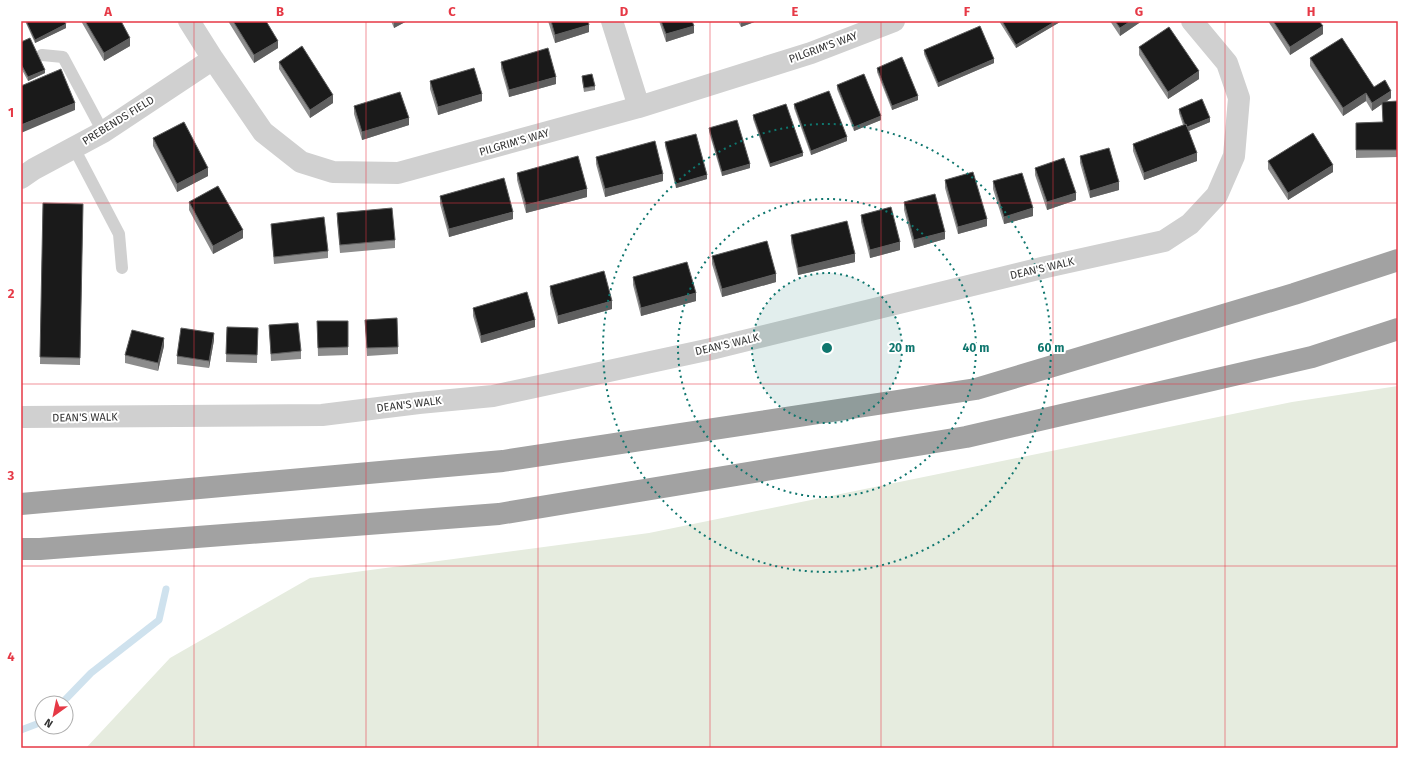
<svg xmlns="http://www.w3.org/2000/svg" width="1419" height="769" viewBox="0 0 1419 769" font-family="'Fira Sans',sans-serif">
	<rect width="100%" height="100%" fill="#fff"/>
	<path fill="#e6ecdf" d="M1398,386V748H86L170,658L310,578L649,533L1292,402Z"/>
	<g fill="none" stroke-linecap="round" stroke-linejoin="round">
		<path stroke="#cfe2ee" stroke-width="7" d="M62,703L91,673L159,620L166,589
			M21,730L42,722"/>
		<path stroke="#d0d0d0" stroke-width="12" d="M42,55L63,57L103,132
			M74,148L119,234L122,268"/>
		<path stroke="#d0d0d0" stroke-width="22" d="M189,21L213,59L263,132L301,162L333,172L398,173L639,107L811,53L894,21
			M612,21L639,107
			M21,178L34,169L103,132L213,59
			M21,417L322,415L419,403L493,396L711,349L1046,267L1164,241L1190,224L1217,195L1234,156L1239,98L1227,63L1192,21"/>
		<path stroke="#a2a2a2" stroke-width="22" d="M21,504L503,461L976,389L1294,294L1398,260
			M21,549H40L499,514L966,437L1312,357L1398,329"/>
	</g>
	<path fill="#8c8c8c" d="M25,21H64L66,28L35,43Z
		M81,21H121L130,46L104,61Z
		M228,21H266L278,48L254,63Z
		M391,21H407L394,28Z
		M548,21H588L589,32L555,43Z
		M659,21H692L694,33L666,42Z
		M738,21H757L741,27Z
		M999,21H1060V22L1016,48Z
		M1110,21H1142L1120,36Z
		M1268,21H1319L1323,34L1290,55Z
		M21,42L45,73L28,81L21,68Z
		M1139,47L1199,79L1168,99L1139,55Z
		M924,50L994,63L938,87L924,54Z
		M1310,58L1374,87L1391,98L1386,102L1398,101V157L1356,158V123L1383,122L1382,104L1372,111L1366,101L1343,116L1310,66Z
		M279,62L333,103L310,118L279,69Z
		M501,62L556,84L509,97L501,69Z
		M877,68L918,100L892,110L877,72Z
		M582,76L595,86V90L584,92L582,80Z
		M430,81L482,101L438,115L430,89Z
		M837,85L881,120L854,131L837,89Z
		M794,104L847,141L811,155L794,108Z
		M354,106L409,125L362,140L354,114Z
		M1179,109L1210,122L1189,131L1197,161L1144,180L1133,151V144L1183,125L1179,113Z
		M753,115L803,156L770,167L753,119Z
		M709,128L750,168L722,176L709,132Z
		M153,138L208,176L177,192L153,146Z
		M665,142L707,179L676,188L665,146Z
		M1080,156L1119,190L1090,198L1080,163Z
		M596,157L663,181L605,197L596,164Z
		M1268,161L1333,172L1288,200L1268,169Z
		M1035,168L1076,200L1047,210L1035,175Z
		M517,173L587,197L526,213L517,180Z
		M945,180L987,226L958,234L945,188Z
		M993,181L1033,216L1004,224L993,189Z
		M440,196L513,219L449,237L440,204Z
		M189,202L243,238L213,254L189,210Z
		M904,202L945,239L914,248L904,210Z
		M43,203L83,204L80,365L40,364Z
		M337,213L395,240V248L340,253L337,221Z
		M861,215L900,250L870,258L861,222Z
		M271,224L328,251V258L274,264L271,231Z
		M791,235L855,262L798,275L791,242Z
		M712,256L776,282L722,297L712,264Z
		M633,277L696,301L641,316L633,285Z
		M550,286L612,309L558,324L550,294Z
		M473,308L535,327L481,343L473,316Z
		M365,320L398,347V354L367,356Z
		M317,321H348V355L318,356Z
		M269,325L301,351V359L271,361Z
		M227,327L258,328L257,363L226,362Z
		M214,340L209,368L177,364V356Z
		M164,346L158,371L125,363V355Z"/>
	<path fill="#5f5f5f" d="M394,21H407L394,28Z
		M741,21H757L741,27Z
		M1056,21H1060V22L1016,48V45Z
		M1131,21H1142L1120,36V28Z
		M66,24V28L35,43V40Z
		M589,25V32L555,43V35Z
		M694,26V33L666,42V34Z
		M1323,26V34L1290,55V47Z
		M130,38V46L104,61V53Z
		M278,41V48L254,63V55Z
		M994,59V63L938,87V83Z
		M45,70V73L28,81V77Z
		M1199,71V79L1168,99V92Z
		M556,77V84L509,97V90Z
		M1391,91V98L1372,111V103Z
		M1366,93V101L1343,116V108Z
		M482,94V101L438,115V107Z
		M333,95V103L310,118V110Z
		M918,96V100L892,110V106Z
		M75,103V110L21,133V125Z
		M881,116V120L854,131V127Z
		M409,118V125L362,140V132Z
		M1210,118V122L1186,132V128Z
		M847,137V141L811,155V151Z
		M803,153V156L770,167V164Z
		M1197,153V161L1144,180V173Z
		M750,164V168L722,176V172Z
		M1333,165V172L1288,200V193Z
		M208,168V176L177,192V184Z
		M663,174V181L605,197V189Z
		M707,175V179L676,188V184Z
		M1119,182V190L1090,198V191Z
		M587,189V197L526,213V205Z
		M1076,193V200L1047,210V202Z
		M1033,208V216L1004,224V217Z
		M513,212V219L449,237V229Z
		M987,219V226L958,234V227Z
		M243,230V238L213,254V246Z
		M945,232V239L914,248V240Z
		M900,242V250L870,258V250Z
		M855,254V262L798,275V268Z
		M776,274V282L722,297V289Z
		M696,293V301L641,316V308Z
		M612,301V309L558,324V316Z
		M535,320V327L481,343V336Z
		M214,333V340L209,368V361Z
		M164,338V346L158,371V363Z"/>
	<path fill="#1a1a1a" stroke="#5f5f5f" d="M26,21H64L66,24L35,40Z
		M85,21H121L130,38L104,53Z
		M233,21H266L278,41L254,55Z
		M551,21H588L589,25L555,35Z
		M661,21H692L694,26L666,34Z
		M1002,21H1056L1016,45Z
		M1115,21H1131L1120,28Z
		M1273,21H1319L1323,26L1290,47Z
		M980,26L994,59L938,83L924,50Z
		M1169,27L1199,71L1168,92L1139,47Z
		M30,38L45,70L28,77L21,64V42Z
		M1342,38L1374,87L1385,80L1391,91L1372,103L1366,93L1343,108L1310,58Z
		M302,46L333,95L310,110L279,62Z
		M548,48L556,77L509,90L501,62Z
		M902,57L918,96L892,106L877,68Z
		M474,68L482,94L438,107L430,81Z
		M61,69L75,103L21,125V86Z
		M592,74L595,86L584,88L582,76Z
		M864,74L881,116L854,127L837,85Z
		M829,91L847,137L811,151L794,104Z
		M400,92L409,118L362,132L354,106Z
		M1202,99L1210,118L1187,127L1186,124L1185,125L1179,109Z
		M1398,101V150H1356V123L1383,122L1382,102Z
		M786,104L803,153L770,164L753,115Z
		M737,120L750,164L722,172L709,128Z
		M184,122L208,168L177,184L153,138Z
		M1186,124L1197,153L1144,173L1133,144Z
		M1313,133L1333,165L1288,193L1268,161Z
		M696,134L707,175L676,184L665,142Z
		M655,141L663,174L605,189L596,157Z
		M1109,148L1119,182L1090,191L1080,156Z
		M578,156L587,189L526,205L517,173Z
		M1064,158L1076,193L1047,202L1035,168Z
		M973,172L987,219L958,227L945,180Z
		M1022,173L1033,208L1004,217L993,181Z
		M504,178L513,212L449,229L440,196Z
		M218,186L243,230L213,246L189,202Z
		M935,194L945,232L914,240L904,202Z
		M43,203L83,204L80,358L40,357Z
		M891,207L900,242L870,250L861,215Z
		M392,208L395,240L340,245L337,213Z
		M324,217L328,251L274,257L271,224Z
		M847,221L855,254L798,268L791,235Z
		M767,241L776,274L722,289L712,256Z
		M687,262L696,293L641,308L633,277Z
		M604,271L612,301L558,316L550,286Z
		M527,292L535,320L481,336L473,308Z
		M397,318L398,347L367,348L365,320Z
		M317,321H348V347L318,348Z
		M298,323L301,351L271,354L269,325Z
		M227,327L258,328L257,355L226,354Z
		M181,328L214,333L209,361L177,356Z
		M132,330L164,338L158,363L125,355Z"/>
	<path fill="none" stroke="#e63946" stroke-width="1" stroke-opacity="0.55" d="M194,21V748M366,21V748M538,21V748M710,21V748M881,21V748M1053,21V748M1225,21V748M21,203H1398M21,384H1398M21,566H1398"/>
	<circle cx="827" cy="348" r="75" fill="#0f766e" fill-opacity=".12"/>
	<g fill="none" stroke="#0f766e" stroke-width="2" stroke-dasharray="2 4">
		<circle cx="827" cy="348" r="75"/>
		<circle cx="827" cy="348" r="149"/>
		<circle cx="827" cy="348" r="224"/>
	</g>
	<g text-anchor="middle" stroke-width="4" stroke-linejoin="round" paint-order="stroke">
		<g font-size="11" fill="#333" stroke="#fff">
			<text transform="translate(823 47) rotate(-20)" y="4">PILGRIM'S WAY</text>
			<text transform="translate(118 120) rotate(-32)" y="4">PREBENDS FIELD</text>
			<text transform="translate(514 142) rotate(-16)" y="4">PILGRIM'S WAY</text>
			<text transform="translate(1042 268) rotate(-13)" y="4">DEAN'S WALK</text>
			<text transform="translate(727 344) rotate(-13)" y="4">DEAN'S WALK</text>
			<text transform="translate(409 404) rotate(-7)" y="4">DEAN'S WALK</text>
			<text transform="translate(85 417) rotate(-1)" y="4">DEAN'S WALK</text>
		</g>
	</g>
	<circle cx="827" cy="348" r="6" fill="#0f766e" stroke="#fff" stroke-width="2"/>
	<g font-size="12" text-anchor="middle" font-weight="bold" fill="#0f766e" stroke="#fff" stroke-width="4" stroke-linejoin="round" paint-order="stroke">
		<text x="902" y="352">20 m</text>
		<text x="976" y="352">40 m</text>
		<text x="1051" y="352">60 m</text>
	</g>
	<rect width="1419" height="769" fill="none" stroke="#ffffff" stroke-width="44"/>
	<g transform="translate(54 715) rotate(213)"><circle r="19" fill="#ffffff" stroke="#adadad"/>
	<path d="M0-3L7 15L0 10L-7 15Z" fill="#e63946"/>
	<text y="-6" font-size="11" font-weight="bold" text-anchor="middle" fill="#333333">N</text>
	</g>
	<rect x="22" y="22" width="1375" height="725" fill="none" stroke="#e63946" stroke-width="1.5"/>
	<g font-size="13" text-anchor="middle" font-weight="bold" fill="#e63946">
		<text x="108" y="16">A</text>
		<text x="280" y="16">B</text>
		<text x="452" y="16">C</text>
		<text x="624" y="16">D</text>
		<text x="795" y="16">E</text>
		<text x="967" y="16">F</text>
		<text x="1139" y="16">G</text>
		<text x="1311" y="16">H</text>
		<text x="11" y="117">1</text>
		<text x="11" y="298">2</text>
		<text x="11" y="480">3</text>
		<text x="11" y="661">4</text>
	</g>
</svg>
